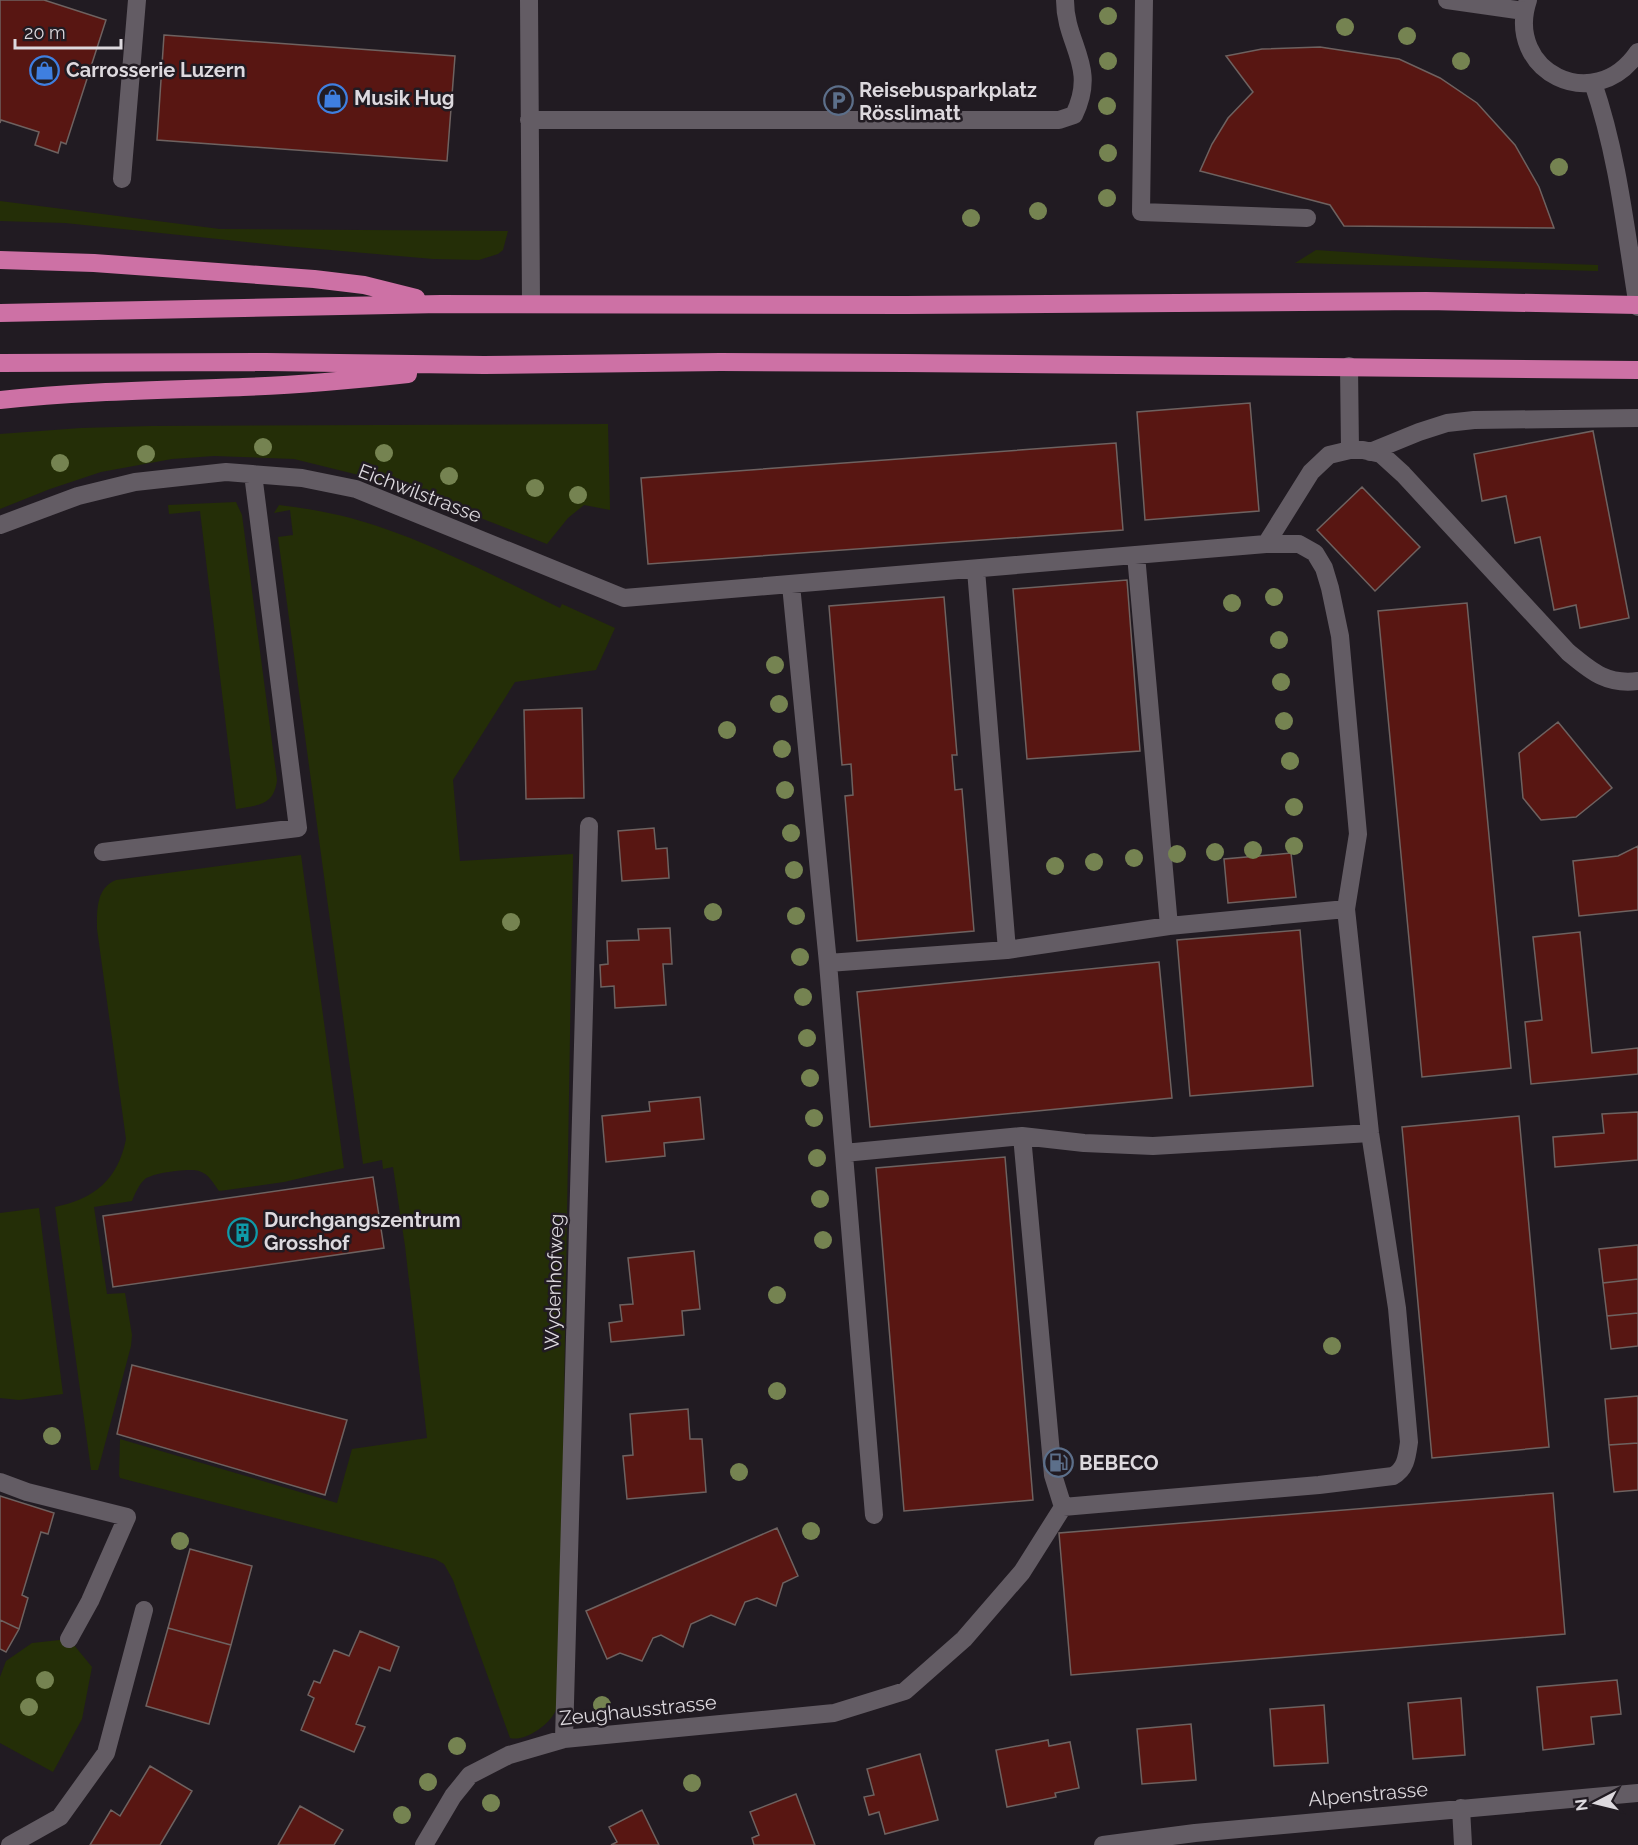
<svg xmlns="http://www.w3.org/2000/svg" width="1638" height="1845" viewBox="0 0 1638 1845" font-family="Raleway,sans-serif">
	<rect width="100%" height="100%" fill="#211b22"/>
	<path fill="#242e07" d="M0,201L220,229L508,231L503,250L498,254L479,260L433,259L285,246L65,223L0,221Z
		M1316,250L1462,260L1598,265V271L1295,263Z
		M608,424L610,510L584,505L568,518L547,544L391,483L294,459L214,456L172,459L101,472L50,489L0,509V434L81,428L151,426Z
		M236,502L242,515L277,780C274,806 258,805 236,809L200,511L169,514L168,505Z
		M279,505C312,509 345,515 377,526C440,547 500,579 560,608L562,604L615,628L596,670L515,682L453,780L460,861L573,854L559,1698C558,1702 557,1708 555,1712C548,1726 524,1742 510,1738L453,1580L444,1564L435,1559L120,1478L119,1475L120,1439L337,1503L352,1449L427,1438L405,1246L393,1167L383,1169L382,1160L363,1164L278,537L293,535L290,510L274,513Z
		M301,855L344,1168L284,1182L219,1191C213,1183 209,1174 199,1171C189,1168 151,1173 144,1180C138,1186 135,1194 132,1201L94,1207L107,1294L125,1293L132,1335L131,1346L98,1470H91L55,1207C94,1199 118,1180 126,1139L97,929C97,910 96,888 116,880Z
		M39,1208L63,1394L19,1400L0,1398V1213Z
		M69,1639L92,1667L82,1719L53,1772L0,1743V1677L6,1661L32,1643Z"/>
	<path fill="#581612" stroke="#6e6260" stroke-width="1.5" d="M0,0H44L106,20L66,144L61,142L58,153L35,145L39,132L1,120L0,123Z
		M164,35L455,56L447,161L157,140Z
		M1320,47L1399,59L1440,78L1477,103L1515,145L1539,187L1554,228L1344,226L1330,205L1200,171L1212,144L1228,118L1253,92L1226,56L1262,49Z
		M1250,403L1259,511L1145,520L1137,412Z
		M1593,431L1629,618L1580,628L1576,605L1554,610L1540,537L1515,543L1506,496L1482,501L1474,454Z
		M1116,443L1123,530L648,564L641,478Z
		M1362,487L1420,547L1375,591L1317,530Z
		M1127,580L1140,751L1027,759L1013,589Z
		M944,597L957,755H952L955,790L962,789L974,931L857,941L845,796L853,795L851,764L842,765L829,606Z
		M1467,603L1511,1068L1422,1077L1378,611Z
		M582,708L584,798L526,799L524,710Z
		M1558,722L1612,788L1576,817L1541,820L1523,798L1519,753Z
		M654,828L656,849L667,848L669,878L622,881L618,831Z
		M1638,846V910L1579,916L1573,861L1618,856Z
		M1291,853L1296,897L1228,903L1224,859Z
		M670,928L672,964H663L666,1005L615,1008L614,986L601,987L600,965L608,964L607,941L639,940L638,929Z
		M1300,930L1313,1086L1190,1096L1177,940Z
		M1580,932L1592,1053L1638,1048V1074L1531,1084L1525,1022L1542,1020L1533,937Z
		M1159,962L1172,1098L870,1127L857,992Z
		M700,1097L704,1139L664,1143L665,1156L606,1162L602,1116L650,1111L649,1102Z
		M1638,1112V1160L1555,1167L1553,1137L1604,1133L1602,1114Z
		M1519,1116L1549,1447L1432,1458L1402,1127Z
		M1005,1157L1033,1500L904,1511L876,1168Z
		M373,1177L384,1248L113,1287L103,1216Z
		M1638,1245V1279L1603,1283L1599,1249Z
		M694,1251L700,1309L682,1311L684,1335L611,1342L609,1323L622,1321L620,1305L633,1304L628,1258Z
		M1638,1279V1313L1607,1316L1603,1283Z
		M1638,1313V1346L1611,1349L1607,1316Z
		M132,1365L347,1420L325,1495L117,1434Z
		M1638,1396V1443L1609,1445L1605,1399Z
		M688,1409L690,1439H702L706,1492L627,1499L623,1456L633,1455L630,1414Z
		M1638,1443V1490L1614,1492L1609,1445Z
		M1553,1493L1565,1634L1071,1675L1059,1533Z
		M0,1496L54,1513L48,1534L41,1532L22,1595L28,1598L19,1629L0,1620Z
		M777,1528L798,1576L783,1583L776,1606L757,1598L745,1602L735,1625L711,1615L691,1624L683,1647L661,1635L653,1638L642,1661L620,1653L607,1659L586,1611Z
		M190,1549L252,1566L231,1645L168,1628Z
		M0,1620L19,1629L6,1652L0,1649Z
		M168,1628L231,1645L209,1724L146,1706Z
		M360,1631L399,1647L390,1671L379,1667L356,1724L365,1727L354,1752L301,1730L314,1698L308,1695L314,1681L320,1683L334,1650L349,1656Z
		M1617,1680L1621,1714L1591,1717L1594,1744L1543,1750L1537,1687Z
		M1461,1698L1465,1755L1413,1759L1408,1703Z
		M1324,1705L1328,1763L1274,1766L1270,1709Z
		M1191,1724L1196,1780L1142,1784L1137,1729Z
		M1048,1740L1049,1746L1070,1742L1079,1788L1055,1793L1056,1797L1007,1807L996,1750Z
		M920,1754L938,1820L885,1834L879,1812L869,1815L864,1797L874,1795L867,1769Z
		M150,1766L192,1791L160,1845H90L111,1810L120,1816Z
		M796,1794L815,1845H754L752,1838L759,1835L750,1812Z
		M300,1806L343,1830L334,1845H278Z
		M642,1810L659,1845H611L617,1842L609,1827Z"/>
	<g fill="none" stroke-linecap="round" stroke-linejoin="round">
		<path stroke="#635c64" stroke-width="18" d="M529,0L531,304
			M1144,0L1141,212L1307,218
			M1447,0L1524,11
			M1528,0C1504,71 1594,117 1638,52
			M1593,83C1618,155 1626,233 1638,307
			M529,120H1059L1074,115C1098,66 1065,45 1065,0
			M122,179L137,0
			M1349,366L1350,450
			M1370,452L1419,432L1447,423L1474,420L1638,418
			M0,525L78,496L135,482L226,472L302,478L356,489L624,598L1266,544H1299L1315,553L1324,568L1330,588L1340,636L1358,834L1346,909L1370,1133L1397,1308L1409,1442C1407,1456 1406,1469 1393,1476L1319,1485L1063,1507
			M1266,544L1311,472L1329,455L1350,450H1363L1381,454L1403,474L1568,652C1591,671 1606,685 1638,681
			M1136,555L1169,926
			M976,570L1007,950
			M791,585L828,963L874,1515
			M103,852L298,828L253,474
			M828,963L1007,950L1169,926L1346,909
			M844,1153L1022,1136L1084,1143L1153,1146L1370,1133
			M0,1482L27,1492L127,1517L90,1601L69,1639
			M564,1739L589,826
			M1461,1808L1463,1845
			M10,1845L60,1817L106,1753L144,1610
			M424,1845L453,1796L470,1775L509,1755L564,1739L834,1713L905,1691L964,1639L1022,1572L1063,1507L1053,1475L1022,1136
			M1103,1845L1195,1833L1638,1793"/>
		<path stroke="#cd71a5" stroke-width="18" d="M0,260L94,263L314,279L364,285L416,298
			M0,313L441,304L905,305L1426,301L1638,305
			M0,363L267,362L484,365L720,362L905,363L1638,370
			M0,400C81,391 162,390 243,387C298,385 353,380 408,374"/>
	</g>
	<g fill="#758351">
		<circle cx="1108" cy="16" r="9"/>
		<circle cx="1345" cy="27" r="9"/>
		<circle cx="1407" cy="36" r="9"/>
		<circle cx="1108" cy="61" r="9"/>
		<circle cx="1461" cy="61" r="9"/>
		<circle cx="1107" cy="106" r="9"/>
		<circle cx="1108" cy="153" r="9"/>
		<circle cx="1559" cy="167" r="9"/>
		<circle cx="1107" cy="198" r="9"/>
		<circle cx="1038" cy="211" r="9"/>
		<circle cx="971" cy="218" r="9"/>
		<circle cx="263" cy="447" r="9"/>
		<circle cx="384" cy="453" r="9"/>
		<circle cx="146" cy="454" r="9"/>
		<circle cx="60" cy="463" r="9"/>
		<circle cx="449" cy="476" r="9"/>
		<circle cx="535" cy="488" r="9"/>
		<circle cx="578" cy="495" r="9"/>
		<circle cx="1274" cy="597" r="9"/>
		<circle cx="1232" cy="603" r="9"/>
		<circle cx="1279" cy="640" r="9"/>
		<circle cx="775" cy="665" r="9"/>
		<circle cx="1281" cy="682" r="9"/>
		<circle cx="779" cy="704" r="9"/>
		<circle cx="1284" cy="721" r="9"/>
		<circle cx="727" cy="730" r="9"/>
		<circle cx="782" cy="749" r="9"/>
		<circle cx="1290" cy="761" r="9"/>
		<circle cx="785" cy="790" r="9"/>
		<circle cx="1294" cy="807" r="9"/>
		<circle cx="791" cy="833" r="9"/>
		<circle cx="1294" cy="846" r="9"/>
		<circle cx="1253" cy="850" r="9"/>
		<circle cx="1215" cy="852" r="9"/>
		<circle cx="1177" cy="854" r="9"/>
		<circle cx="1134" cy="858" r="9"/>
		<circle cx="1094" cy="862" r="9"/>
		<circle cx="1055" cy="866" r="9"/>
		<circle cx="794" cy="870" r="9"/>
		<circle cx="713" cy="912" r="9"/>
		<circle cx="796" cy="916" r="9"/>
		<circle cx="511" cy="922" r="9"/>
		<circle cx="800" cy="957" r="9"/>
		<circle cx="803" cy="997" r="9"/>
		<circle cx="807" cy="1038" r="9"/>
		<circle cx="810" cy="1078" r="9"/>
		<circle cx="814" cy="1118" r="9"/>
		<circle cx="817" cy="1158" r="9"/>
		<circle cx="820" cy="1199" r="9"/>
		<circle cx="823" cy="1240" r="9"/>
		<circle cx="777" cy="1295" r="9"/>
		<circle cx="1332" cy="1346" r="9"/>
		<circle cx="777" cy="1391" r="9"/>
		<circle cx="52" cy="1436" r="9"/>
		<circle cx="739" cy="1472" r="9"/>
		<circle cx="811" cy="1531" r="9"/>
		<circle cx="180" cy="1541" r="9"/>
		<circle cx="45" cy="1680" r="9"/>
		<circle cx="602" cy="1705" r="9"/>
		<circle cx="29" cy="1707" r="9"/>
		<circle cx="457" cy="1746" r="9"/>
		<circle cx="428" cy="1782" r="9"/>
		<circle cx="692" cy="1783" r="9"/>
		<circle cx="491" cy="1803" r="9"/>
		<circle cx="402" cy="1815" r="9"/>
	</g>
	<defs>
		<symbol id="shop-ring" viewBox="-11 -11 22 22"><circle r="9.5" fill="#211b22" stroke="#3f7fe0" stroke-width="1.5"/><path d="M-5-2.5h2.3a2.7 3.5 0 0 1 5.4 0H5L5.5 6h-11ZM-1.5-2.5h3a1.5 2.3 0 0 0-3 0Z" fill="#3f7fe0"/></symbol>
		<symbol id="parking-ring" viewBox="-11 -11 22 22"><circle r="9.5" fill="#211b22" stroke="#5c6f8a" stroke-width="1.5"/><path d="M-3.5-5.5H1a3.5 3.5 0 0 1 0 7H-1V5.5H-3.5ZM-1-3.4V-.6H.8a1.4 1.4 0 0 0 0-2.8Z" fill="#5c6f8a"/></symbol>
		<symbol id="building-ring" viewBox="-11 -11 22 22"><circle r="9.5" fill="#211b22" stroke="#0f9aa8" stroke-width="1.5"/><path d="M-4-6H4V6H1V3H-1V6H-4ZM-2.5-4.3h1.7v1.8h-1.7ZM.8-4.3h1.7v1.8H.8ZM-2.5-1h1.7V.8h-1.7ZM.8-1h1.7V.8H.8Z" fill="#0f9aa8"/></symbol>
		<symbol id="fuel-ring" viewBox="-11 -11 22 22"><circle r="9.5" fill="#211b22" stroke="#5c6f8a" stroke-width="1.5"/><path d="M-5.5-6h7V0h2V4h1.3V-2.5L3-4.5l.8-.8L6-3V5H2.5V1h-1V6h-7ZM-4.2-4.7v3.2H.2V-4.7Z" fill="#5c6f8a"/></symbol>
	</defs>
	<g fill-rule="evenodd">
		<use href="#shop-ring" x="28" y="54" width="33" height="33"/>
		<use href="#shop-ring" x="316" y="82" width="33" height="33"/>
		<use href="#parking-ring" x="822" y="84" width="33" height="33"/>
		<use href="#building-ring" x="226" y="1216" width="33" height="33"/>
		<use href="#fuel-ring" x="1042" y="1446" width="33" height="33"/>
	</g>
	<g text-anchor="middle" stroke-width="5" stroke-linejoin="round" paint-order="stroke">
		<g font-size="20" font-weight="bold" fill="#ddd9de" stroke="#211b22" text-anchor="start">
			<text x="66" y="77">Carrosserie Luzern</text>
			<text x="859" y="97">Reisebusparkplatz<tspan x="859" dy="23">Rösslimatt</tspan></text>
			<text x="354" y="105">Musik Hug</text>
			<text x="264" y="1227">Durchgangszentrum<tspan x="264" dy="23">Grosshof</tspan></text>
			<text x="1079" y="1470">BEBECO</text>
		</g>
		<g font-size="20" fill="#ddd9de" stroke="#211b22">
			<text transform="translate(420 493) rotate(21)" y="7">Eichwilstrasse</text>
			<text transform="translate(554 1282) rotate(-88)" y="7">Wydenhofweg</text>
			<text transform="translate(638 1710) rotate(-6)" y="7">Zeughausstrasse</text>
			<text transform="translate(1368 1794) rotate(-5)" y="7">Alpenstrasse</text>
		</g>
	</g>
	<g transform="translate(1596 1803) rotate(263)" stroke="#211b22" stroke-width="4.5" paint-order="stroke">
	<path d="M0-4.5L10 22L0 15L-10 22Z" fill="#ddd9de"/>
	<text y="-9" font-size="16" font-weight="bold" text-anchor="middle" fill="#ddd9de">N</text>
	</g>
	<path d="M15 39v9h106v-9" fill="none" stroke="#ddd9de" stroke-width="3"/>
	<text x="24" y="39" font-size="18" fill="#ddd9de" stroke="#211b22" stroke-width="4.5" paint-order="stroke">20 m</text>
</svg>
